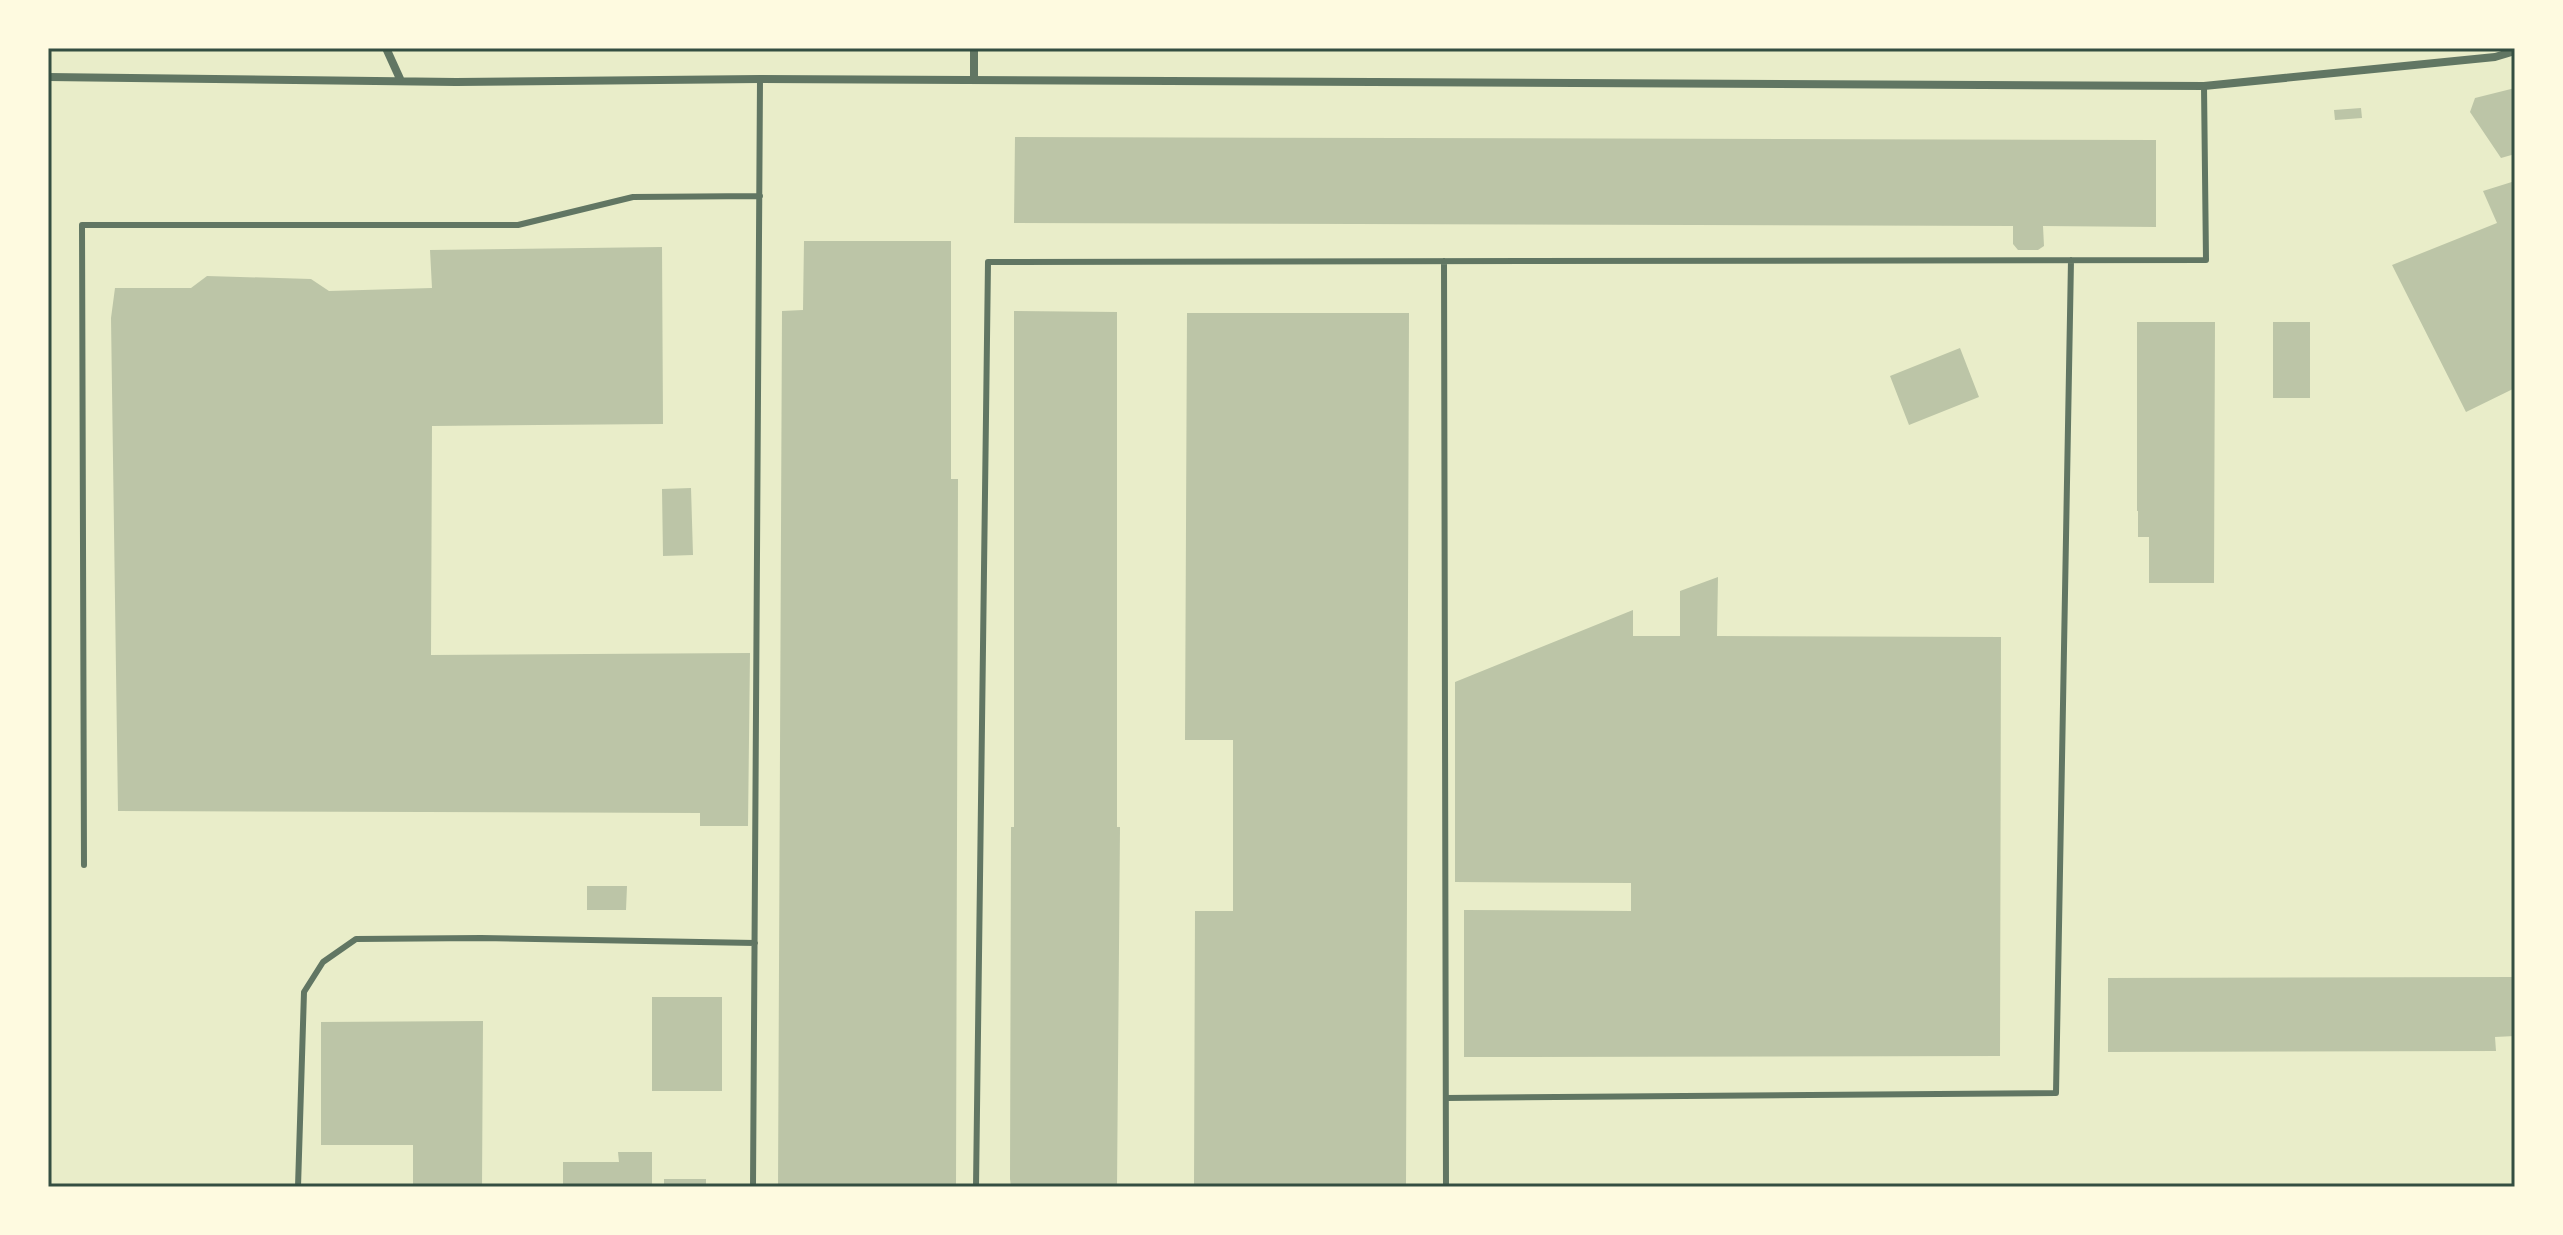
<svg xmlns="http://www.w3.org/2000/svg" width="2563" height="1235" viewBox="0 0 2563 1235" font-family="'Varela Round',sans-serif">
	<rect width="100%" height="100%" fill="#e9edc9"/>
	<path fill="#bcc5a7" d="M2515,88V154L2501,158L2470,112L2475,98Z
		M2361,108L2362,118L2335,120L2334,110Z
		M1015,137L2156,140V227L2043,226L2044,246L2038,250H2018L2013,244V226L1014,223Z
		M2515,181V255L2512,256L2515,263V388L2466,412L2392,265L2497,223L2483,191Z
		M804,241H951V479H958L956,1187H778L782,311L803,310Z
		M662,247L663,424L432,426L431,655L750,653L748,826H700V813L118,811L111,318L115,288H191L207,276L311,279L329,291L432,288L430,250Z
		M1014,311L1117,312V827H1120L1117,1187H1011L1010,1179L1011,827H1014Z
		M1187,313H1409L1406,1187H1194L1195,911H1233V740H1185Z
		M2137,322H2215L2214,583H2149V537H2138V511H2137Z
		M2273,322H2310V398H2273Z
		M1960,348L1979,397L1909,425L1890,376Z
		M691,488L693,555L663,556L662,489Z
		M1718,577L1717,636L2001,637L2000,1056L1464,1057V910L1631,911V883L1455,882V682L1633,610V636H1680V591Z
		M587,886H627L626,910H587Z
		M2515,977V1036L2495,1037L2496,1051L2108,1052V978Z
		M652,997H722V1091H652Z
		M483,1021L482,1187H413V1145H321V1022Z
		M618,1152H652V1184H641V1187H563V1162H619Z
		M664,1179H706V1187H664Z"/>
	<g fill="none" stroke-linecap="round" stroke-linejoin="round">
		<path stroke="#617663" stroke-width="6" d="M1444,261L1446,1187
			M84,865L82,225H518L633,197L760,196
			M1446,1098L2056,1093L2071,260
			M298,1187L304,992L323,962L356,939L481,938L755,943
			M753,1187L760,79
			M976,1187L988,262L2206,260L2204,86"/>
		<path stroke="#617663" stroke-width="8" d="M386,48L401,81
			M974,48V80
			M48,77L456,82L760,79L2204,86L2495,57L2515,51"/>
	</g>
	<rect width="2563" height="1235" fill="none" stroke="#fefae0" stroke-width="100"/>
	<rect x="50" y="50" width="2463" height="1135" fill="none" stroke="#344e41" stroke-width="3"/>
</svg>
